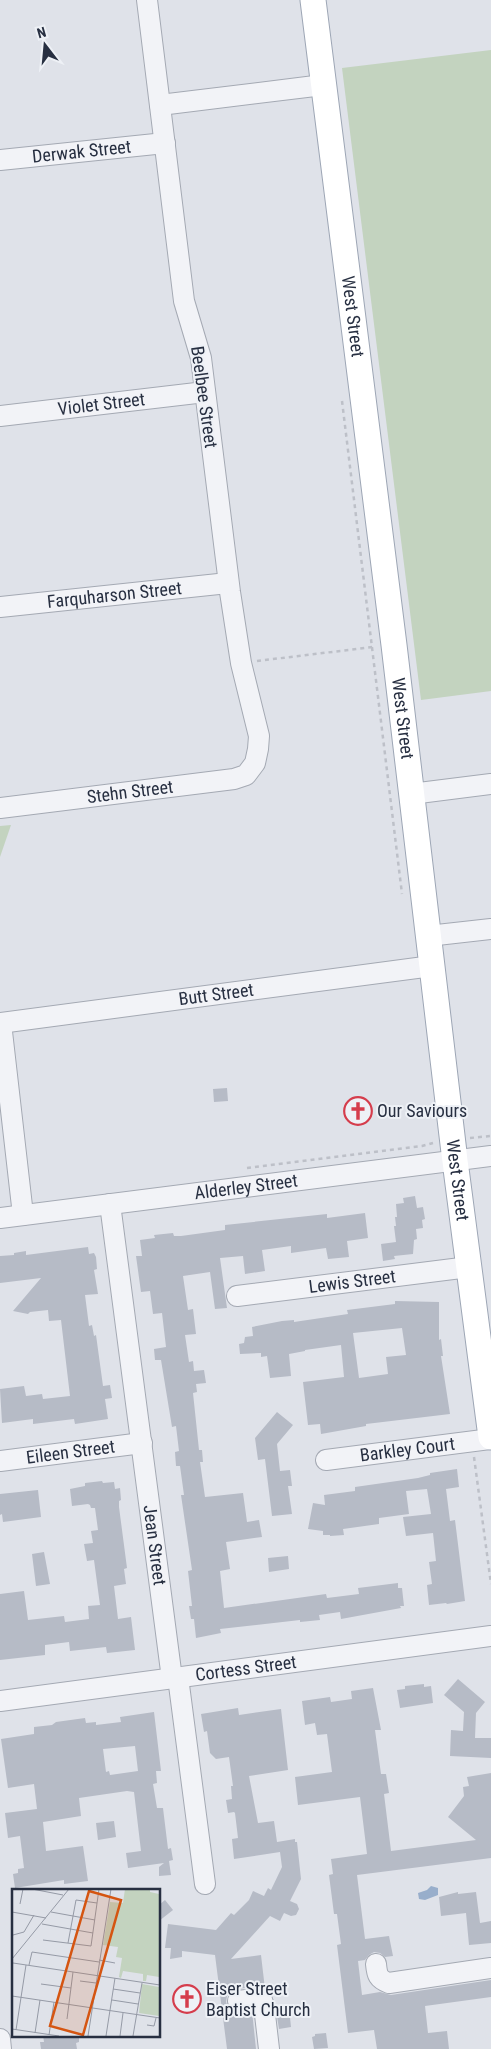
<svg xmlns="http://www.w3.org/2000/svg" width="491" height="2049" viewBox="0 0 491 2049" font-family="'Roboto Condensed',sans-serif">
	<rect width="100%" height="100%" fill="#dfe2e9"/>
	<path fill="#c3d3bf" d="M491,50V691L421,700L342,68Z
		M11,825L0,857V826Z"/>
	<path fill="#98aecb" d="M431,1886L438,1888V1895L425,1900L419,1899L418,1893L427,1890Z"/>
	<path fill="#b6bbc6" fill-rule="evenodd" d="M227,1088L228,1101L214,1102L213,1089Z
		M415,1196L417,1208L423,1207L425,1219L422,1220L423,1228L416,1229L417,1239L414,1240L413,1254L394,1256L395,1259L383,1261L381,1244L396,1242L394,1226H396L395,1217H397L396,1204L404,1203L403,1198Z
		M365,1213L368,1238L347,1241L349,1257L328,1259L326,1248L291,1253V1246L262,1250L265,1271L245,1274L243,1256L220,1258L227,1308L215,1309L210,1272L183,1276L188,1310L193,1309L196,1334L185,1335L189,1362L193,1361L194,1371L204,1370L206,1383L196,1384L197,1392L193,1393L199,1450H202L203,1462H200L205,1497L243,1493L247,1522L259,1520L262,1537L226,1542L230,1569L220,1571L224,1608L326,1594L327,1598L359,1594L358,1588L398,1583V1588H402L404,1606H400L401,1608L341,1619L340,1612L319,1615L320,1620L300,1622V1620L220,1629L221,1633L196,1638L194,1619H191L189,1606H192L188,1571L192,1570L181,1495H184L180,1466H176L175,1452L179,1451L176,1426L172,1427L161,1360H155L154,1349L166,1347L162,1313L153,1314L150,1291L141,1292L136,1256H142L140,1240L155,1238L154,1235L173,1233L174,1236H181L225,1230V1225L327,1214V1218Z
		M88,1247L89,1254L94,1253L96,1257L97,1269L94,1270L98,1294L85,1295L89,1326L92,1325L94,1336L96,1335L103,1386L110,1385L112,1398L105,1399L108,1419L75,1424L74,1419L33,1424V1419L2,1423L0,1389L24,1386L26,1396L42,1394L43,1399L70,1396L61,1320L49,1321L48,1310L30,1312L28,1314L13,1311L41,1278L0,1283V1256L14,1255V1253L26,1251V1255Z
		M395,1301L439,1302V1340L441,1339L443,1356H441L450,1414L366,1424V1426L321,1434L320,1424L308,1425L303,1382L344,1377L341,1345L305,1350V1351L289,1354L291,1376L270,1378L267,1356L261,1357V1353L240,1354L239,1344L244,1343L245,1337L253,1336L252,1327L282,1321L294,1320V1322L348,1314L347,1310L395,1304ZM402,1328L406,1355L386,1357L388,1374L359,1378L353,1333Z
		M277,1412L293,1425L277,1444L280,1471L290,1470L292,1486H288L292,1514L272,1516L265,1459L258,1460L255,1438Z
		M457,1469L459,1487L446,1489L450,1521L455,1520L465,1601L447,1604L446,1603L429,1605L427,1585L432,1584L429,1562L436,1561L433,1533L406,1536L403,1517L431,1514L427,1489L406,1491L409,1514L379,1518V1524L343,1529L344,1535L330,1536V1535H323V1531L308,1529L313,1503L325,1505L324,1495L355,1491V1487L418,1478L430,1475V1473Z
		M102,1481L103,1483L114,1482L115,1489L120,1488L121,1500L119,1501V1507L127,1568L124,1569L126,1584L114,1586L118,1619L131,1617L135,1650L107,1653L106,1647L70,1651L69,1642L45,1645V1655L0,1660V1594L24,1591L28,1620L64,1616L65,1622L89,1619L88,1606L100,1605L94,1560L87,1561L84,1544L93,1543L91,1531L98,1530L95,1508H91L90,1505L88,1504L72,1506L70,1489L85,1486V1483Z
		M38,1490L41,1517L3,1522L2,1514L0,1515V1494Z
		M44,1552L50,1584L36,1586L32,1554Z
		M288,1556L289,1569L269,1572L268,1558Z
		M458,1679L485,1702L476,1713L475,1738H491V1758L450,1756L451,1730L463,1731L464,1712L444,1695Z
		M424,1684V1687L431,1686L433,1703L400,1708L397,1690L405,1689V1686Z
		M373,1688L381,1730H375L381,1774H386L389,1793L384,1794L391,1851L476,1840L448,1817L464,1796L463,1787L469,1786L467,1777L491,1773V1858L357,1875L365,1939L389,1936L393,1956L385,1957L380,1953L374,1952L369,1955L365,1960L358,1961L362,1995L380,1992L391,1995L491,1980V1997L425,2006L428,2033L447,2031L449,2049H377L374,2030L348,2033L337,1945L341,1944L337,1914H334L329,1875L333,1874L331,1859L367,1854L360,1797L298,1805L295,1777L332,1772L327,1734L317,1735L315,1723L305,1725L302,1701L330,1697L331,1702L352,1699L351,1691Z
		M238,1708L239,1715L281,1709L288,1770L249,1776L258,1823L274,1821L277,1842L295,1839V1842H297L301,1879L290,1901L297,1904L299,1909L296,1915L291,1916L284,1913L280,1921L270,1916L231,1959L261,1955L265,1989L254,1987L236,1989L227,1996L226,2002L228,2008L234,2012L252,2011L256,2049H227L215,1955L182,1951V1957L170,1959L171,1948H165L168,1924L216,1930L231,1913L234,1915L249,1900L253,1891L264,1896L268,1888L271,1890L282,1867L280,1852L234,1859L232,1839L238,1838L235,1813L234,1812L228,1813L226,1800L232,1799L231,1786H233L229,1757L216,1759L210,1753L207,1731L204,1732L201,1714Z
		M154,1712L161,1771H156L157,1783L153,1784L157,1808H163L168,1849L171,1848L173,1860L169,1861L171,1875L159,1876V1867L164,1863L128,1868L126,1853L141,1851L134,1792L127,1791L79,1798L81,1816L43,1822L46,1851L83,1846L88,1881L64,1884V1880L15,1888L13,1874L18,1873V1869L24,1868L20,1836L8,1838L5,1813L37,1809L34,1784L8,1788L1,1739L34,1734V1727L52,1725L56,1722L85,1718L86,1723L96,1722V1725L121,1722L120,1717ZM135,1746L138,1771L110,1775L109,1771L106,1772L103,1749Z
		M114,1821L116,1837L98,1840L96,1823Z
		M458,1892V1894L476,1892L480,1923L491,1921V1943L469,1945L466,1913L441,1916L439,1897Z
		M165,1900L173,1910L159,1921V1905Z
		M289,2008L291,2027L279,2029L276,2010Z
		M326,2033L328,2048L314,2049L312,2037L315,2036V2034Z
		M43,2035H79V2042L76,2043L77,2049H41L40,2042H44Z"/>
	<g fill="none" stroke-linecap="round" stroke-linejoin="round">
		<defs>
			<g id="minor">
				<path d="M160,105L323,85"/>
				<path id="s1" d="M0,160L165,143"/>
				<path id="s2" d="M0,416L205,392"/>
				<path id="s3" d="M0,607L228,583"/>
				<path d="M411,794L491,784"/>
				<path id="s4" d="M0,808L234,779L246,775L255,763L258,749L259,736L241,663L230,592L201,358L184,301L147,0"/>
				<path d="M428,936L491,929"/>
				<path id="s5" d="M0,1023L432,966"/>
				<path d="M1,1023L23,1215"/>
				<path id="s6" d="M110,1204L171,1671L179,1685L205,1884"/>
				<path id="s7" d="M0,1218L491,1156"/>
				<path id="s8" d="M237,1296L469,1267"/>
				<path id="s9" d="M326,1460L491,1439"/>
				<path id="s10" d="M0,1461L142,1443"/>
				<path id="s11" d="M0,1701L491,1636"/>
				<path d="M376,1964C377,1975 378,1979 389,1983L491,1968"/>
				<path d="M238,2001L255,1999L262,2000L264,2006L269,2049"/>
				<path d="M0,2039L1,2049"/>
			</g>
			<g id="major">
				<path id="s12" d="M313,0L394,645L455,1161L491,1437"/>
			</g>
		</defs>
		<use href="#minor" stroke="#a4a9b3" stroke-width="22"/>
		<use href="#major" stroke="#9da6b5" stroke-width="27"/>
		<path stroke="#bdc0c8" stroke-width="2.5" stroke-dasharray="4 4" stroke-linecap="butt" d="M342,401L402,894
			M257,661L373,647
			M470,1138L491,1136
			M247,1168L422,1146L433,1143
			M474,1457L491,1584"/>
		<use href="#minor" stroke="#f2f3f7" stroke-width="20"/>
		<use href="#major" stroke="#fff" stroke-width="25"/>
	</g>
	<defs>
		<symbol id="church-ring" viewBox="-11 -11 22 22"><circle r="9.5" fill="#eef1f6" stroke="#d53d4c" stroke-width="1.5"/><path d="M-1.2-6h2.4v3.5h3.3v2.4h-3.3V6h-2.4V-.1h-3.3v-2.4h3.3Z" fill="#d53d4c"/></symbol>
	</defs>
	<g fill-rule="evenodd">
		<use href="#church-ring" x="342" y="1095" width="32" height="32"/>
		<use href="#church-ring" x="171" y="1983" width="32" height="32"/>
	</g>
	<g text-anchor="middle" stroke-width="4" stroke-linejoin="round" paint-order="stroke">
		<g font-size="18" fill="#272f41" stroke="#eef1f6">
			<text dy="6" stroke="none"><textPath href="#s1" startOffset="82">Derwak Street</textPath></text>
			<text dy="6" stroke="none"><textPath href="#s12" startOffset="319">West Street</textPath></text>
			<text transform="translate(204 397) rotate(82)" y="6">Beelbee Street</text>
			<text dy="6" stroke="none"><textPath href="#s2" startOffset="102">Violet Street</textPath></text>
			<text dy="6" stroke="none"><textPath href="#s3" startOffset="115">Farquharson Street</textPath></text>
			<text dy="6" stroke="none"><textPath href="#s12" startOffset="724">West Street</textPath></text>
			<text dy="6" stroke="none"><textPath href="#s4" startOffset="131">Stehn Street</textPath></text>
			<text dy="6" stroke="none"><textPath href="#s5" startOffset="218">Butt Street</textPath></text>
			<text dy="6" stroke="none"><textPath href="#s12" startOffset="1189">West Street</textPath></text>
			<text dy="6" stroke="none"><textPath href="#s7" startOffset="248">Alderley Street</textPath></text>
			<text dy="6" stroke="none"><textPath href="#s8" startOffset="116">Lewis Street</textPath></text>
			<text dy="6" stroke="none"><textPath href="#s9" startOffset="82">Barkley Court</textPath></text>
			<text dy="6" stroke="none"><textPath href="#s10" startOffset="71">Eileen Street</textPath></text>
			<text dy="6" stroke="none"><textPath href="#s6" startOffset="344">Jean Street</textPath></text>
			<text dy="6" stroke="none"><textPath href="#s11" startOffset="248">Cortess Street</textPath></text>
		</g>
		<g font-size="18" fill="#272f41" stroke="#eef1f6" text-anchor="start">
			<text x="377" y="1117">Our Saviours</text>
			<text x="206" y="1995">Eiser Street<tspan x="206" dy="21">Baptist Church</tspan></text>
		</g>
	</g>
	<g transform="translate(12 1889)">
		<rect width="148" height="148" fill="#dfe2e9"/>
		<path d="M113,0H138V3L147,5V88L135,86L134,92H131V85L111,82L109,89L107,88L110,69L104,68L106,58L91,56L98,13L111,14ZM130,95L147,98V127L127,124Z" fill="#c3d3bf"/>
		<path fill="none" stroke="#959aa6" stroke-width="1" d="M20,0L51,6M8,15L11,0M0,23L34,29M39,23L83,31M30,35L81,44M1,46L12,43L22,26M31,51L79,57L87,0M56,54L64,11L85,14M0,70L57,0M87,71L103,74M1,74L148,96M17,76L20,63L87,73M68,92L84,94M29,95L59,99M101,100L128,104M0,107L148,129M100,111L126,115M55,130L61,83M135,136L142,137L144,129M0,140L47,147M4,141L14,76M23,144L28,111M37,146L42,113M76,147L99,0M94,147L103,89M108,147L111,124M121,147L130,94"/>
		<path fill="#d55511" fill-opacity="0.15" stroke="#d55511" stroke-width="2.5" d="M77,2L109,11L71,146L38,137Z"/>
		<rect width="148" height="148" fill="none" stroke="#272f41" stroke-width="2.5"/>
	</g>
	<g transform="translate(45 45) rotate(344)" stroke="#eef1f6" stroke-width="4" paint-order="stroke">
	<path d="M0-4L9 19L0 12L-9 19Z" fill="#272f41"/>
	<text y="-8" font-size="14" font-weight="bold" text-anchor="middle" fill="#272f41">N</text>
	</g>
</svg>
